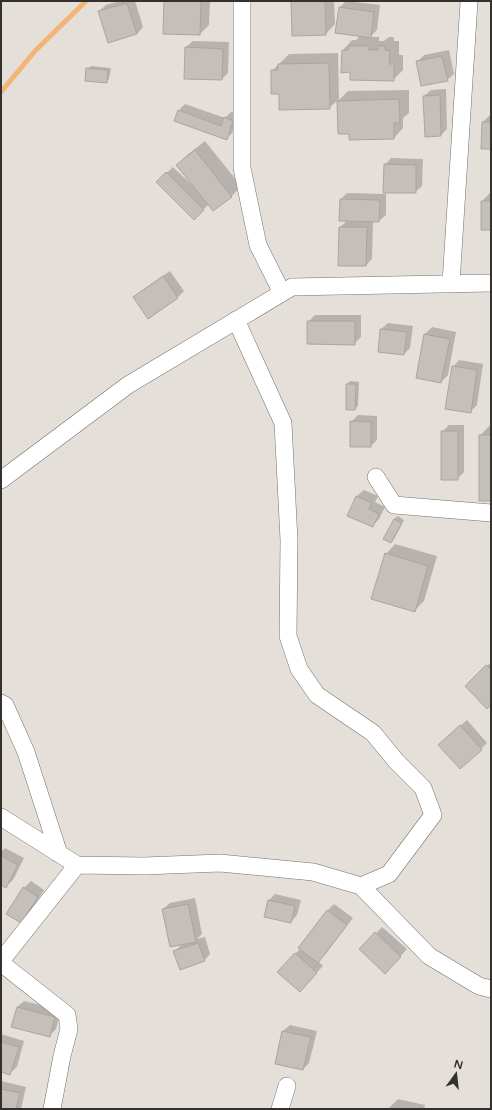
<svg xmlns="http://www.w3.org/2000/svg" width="492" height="1110" viewBox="0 0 492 1110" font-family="'Varela Round',sans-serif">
	<rect width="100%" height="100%" fill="#e5dfd9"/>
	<path fill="#0003" d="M119,1H135L143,27L137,34L99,11L106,5Z
		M165,1H210L209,25L200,34Z
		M292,1H334L335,24L326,34Z
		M346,1L380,5L377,30L370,37H379V41H384L389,37H394V41H399V55H403V70L393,80L351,71L343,50L352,40H356L361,35L340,7Z
		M193,41L229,42L228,73L222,79L186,47Z
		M449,50L454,74L447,80L417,62L424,55Z
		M338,53L339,100L348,91L409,90V113L403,118V128L394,138L350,133H339L338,100L329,108L280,93L272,71L289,54Z
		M91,66L111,68L109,79L106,82L87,69Z
		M446,89L447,129L441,135L424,96L431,90Z
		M185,104L225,118L231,112L239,114L233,132L226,139L178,111Z
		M491,114V148L483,122Z
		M205,141L241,186L232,196L214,210L209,204L194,218L157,182L173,167L193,186L194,185L177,165L187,155Z
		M391,158L423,159L422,186L415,192L385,165Z
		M491,192V229L482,201Z
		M347,193L386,194V215L379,221H373L372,259L366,265L340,227L347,221L341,199Z
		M170,271L184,291L178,297L148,318L134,298L141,291Z
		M315,315H361V337L354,344L308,322Z
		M388,323L413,326L410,348L404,354L381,329Z
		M432,327L456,332L448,375L441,382L417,377L425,334Z
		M459,360L483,364L477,405L470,412L453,367Z
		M350,381L359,382L358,406L355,409H347V384Z
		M358,415L377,416V440L371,446L351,422Z
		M449,425H464V472L457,479L442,432Z
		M489,426H491V500L480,436Z
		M364,490L378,496L375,502L385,507L379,519L372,526L348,515L357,496Z
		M398,516L404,520L394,539L391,542L394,519Z
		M395,544L437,556L424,601L415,610L386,554Z
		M491,662V704L467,686Z
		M467,720L487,743L481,749L446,739Z
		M5,848L24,858L13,880L6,886L1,884V852Z
		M31,881L44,890L27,916L20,922L24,888Z
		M275,894L301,900L297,915L291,922L269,900Z
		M195,898L202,934L197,939L205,937L210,954L204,961L174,952L182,944L163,909L170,903Z
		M334,904L353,918L324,956L318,961L323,966L306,984L295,954L300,949L299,948L328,910Z
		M382,927L407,949L392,966L361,949Z
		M24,1001L61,1010L56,1029L49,1036L17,1007Z
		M290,1025L317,1031L309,1063L303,1069L283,1031Z
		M1,1034L24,1041L17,1067L10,1073L1,1071Z
		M1,1081L26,1087L21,1109H1Z
		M398,1099L425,1105L424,1109H388Z"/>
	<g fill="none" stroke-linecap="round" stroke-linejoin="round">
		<path stroke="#f2b576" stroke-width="5" d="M1,92L35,51L86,1"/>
	</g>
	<path fill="#c5bfba" stroke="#aba5a0" d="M164,1H201L200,35L163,34Z
		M291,1H325L326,35L292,36Z
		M127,3L137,34L108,43L98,11Z
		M339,7L374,12L371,38L335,33Z
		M349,46H369V50H378V46H385V50L390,51L389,64H394V81L350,80V72L341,73L342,50H348Z
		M185,47L223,49L222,80L184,79Z
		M442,56L448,81L421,86L416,61Z
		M329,63L330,109L279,110V94H271V70H278V64Z
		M86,68L108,70L107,83L85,81Z
		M440,95L441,136L425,137L423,96Z
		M399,99L400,123H394V139L349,140V134H338L337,101Z
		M178,110L221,126L224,117L233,121L227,140L174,121Z
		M482,122H491V149H481Z
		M195,150L232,197L213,211L176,165Z
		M384,164L416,165V193H383Z
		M166,172L204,210L194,220L156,182Z
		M340,199L380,200L379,222L339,221Z
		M481,201H491V230H481Z
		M339,227H367L366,266H338Z
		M163,276L178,298L148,319L133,297Z
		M307,321H355V345L307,344Z
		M380,329L407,332L404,355L378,352Z
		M424,334L450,339L441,383L416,378Z
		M452,366L477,370L471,413L445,409Z
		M346,384H356L355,410H346Z
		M350,421L371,422V447H350Z
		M441,431H458V480H441Z
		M479,435H491V501H479Z
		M356,496L372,503L369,509L379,514L373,527L347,516Z
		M394,519L402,523L391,543L383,539Z
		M385,553L428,566L415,612L371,599Z
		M486,665L491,669V705L487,709L465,686Z
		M460,725L482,750L460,769L438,745Z
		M1,856L18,865L6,888L1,885Z
		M23,887L38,897L21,923L6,914Z
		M268,900L295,906L291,923L264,917Z
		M188,904L196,942L170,947L162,909Z
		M327,910L347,925L318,963L298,948Z
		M375,932L401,957L385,974L359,949Z
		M198,943L205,961L180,970L173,951Z
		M295,953L317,973L300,992L277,972Z
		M17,1007L55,1017L50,1037L11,1027Z
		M282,1031L311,1037L303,1070L275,1064Z
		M1,1042L19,1047L10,1075L1,1072Z
		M1,1089L20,1093L16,1109H1Z"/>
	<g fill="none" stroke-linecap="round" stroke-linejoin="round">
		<defs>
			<path id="minor" d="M242,1V168L258,245L282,293
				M451,283L469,2
				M376,477L394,505L491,513
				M1,480L128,385L292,287L491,283
				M1,703L5,705L26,752L59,854
				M1,817L77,865L144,866L220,863L313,872L361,886L389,874L433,815L423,788L396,761L373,733L317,695L299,669L288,636L289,540L283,423L236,320
				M361,886L429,956L479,986L491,989
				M1,961L77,865
				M1,963L67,1015L69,1029L62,1056L52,1109
				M280,1109L287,1086"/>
		</defs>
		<use href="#minor" stroke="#76706b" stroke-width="18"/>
		<use href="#minor" stroke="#fff" stroke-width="17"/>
	</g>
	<rect width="492" height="1110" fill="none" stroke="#33302e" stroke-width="4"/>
	<g transform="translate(456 1074) rotate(15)" stroke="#e5dfd9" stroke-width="3" paint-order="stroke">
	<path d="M0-3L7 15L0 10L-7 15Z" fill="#33302e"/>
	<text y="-6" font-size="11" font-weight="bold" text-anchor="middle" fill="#33302e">N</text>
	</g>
</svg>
